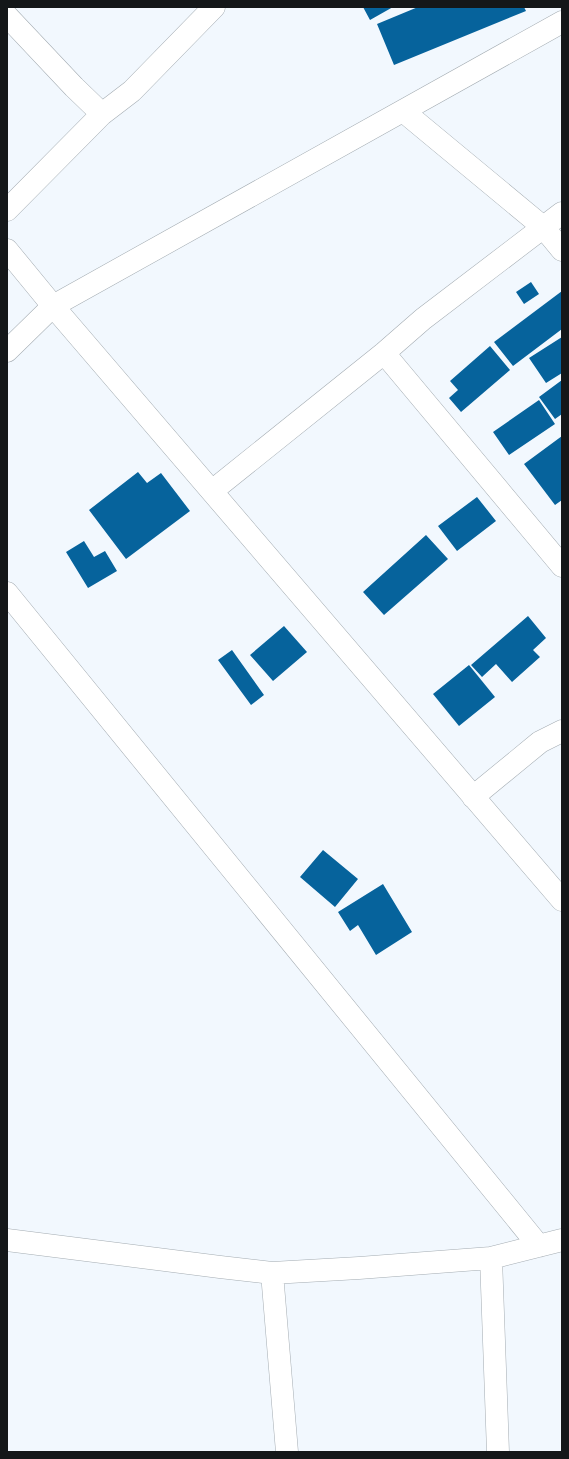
<svg xmlns="http://www.w3.org/2000/svg" width="569" height="1459" viewBox="0 0 569 1459" font-family="'PT Sans Narrow',sans-serif">
	<rect width="100%" height="100%" fill="#f2f8fe"/>
	<path fill="#06639c" d="M363,7H393L370,20Z
		M418,7H524L526,11L394,65L377,24Z
		M531,282L539,294L524,304L516,292Z
		M562,291V329L513,366L494,342Z
		M562,337V373L546,383L529,358Z
		M490,346L510,370L461,412L449,398L458,390L450,381Z
		M562,380V414L555,419L539,397Z
		M539,400L555,424L509,455L493,432Z
		M562,436V500L555,505L524,464Z
		M138,472L147,483L161,473L190,511L126,559L89,510Z
		M477,497L496,521L457,551L438,526Z
		M426,535L448,559L384,615L363,592Z
		M84,541L94,557L105,551L117,571L88,588L66,552Z
		M528,616L546,638L533,650L540,657L512,682L496,664L482,677L471,665Z
		M284,626L307,652L273,681L250,655Z
		M232,650L264,695L251,705L218,660Z
		M469,665L495,697L459,726L433,694Z
		M323,850L358,879L335,907L300,877Z
		M383,884L412,932L376,955L358,925L350,931L338,912Z"/>
	<g fill="none" stroke-linecap="round" stroke-linejoin="round">
		<defs>
			<path id="minor" d="M7,16L74,87L102,114L132,91L214,7
				M403,111L543,227L562,250
				M7,210L102,114
				M7,250L53,306L562,900
				M7,351L53,306L562,22
				M384,353L562,566
				M212,491L384,353L423,319L562,213
				M7,593L539,1246
				M473,797L540,742L562,731
				M7,1240L220,1267L272,1273L359,1268L491,1258L562,1240
				M491,1258L498,1452
				M272,1273L287,1452"/>
		</defs>
		<use href="#minor" stroke="#a4acb2" stroke-width="23"/>
		<use href="#minor" stroke="#fff" stroke-width="22"/>
	</g>
	<rect width="569" height="1459" fill="none" stroke="#141719" stroke-width="16"/>
</svg>
